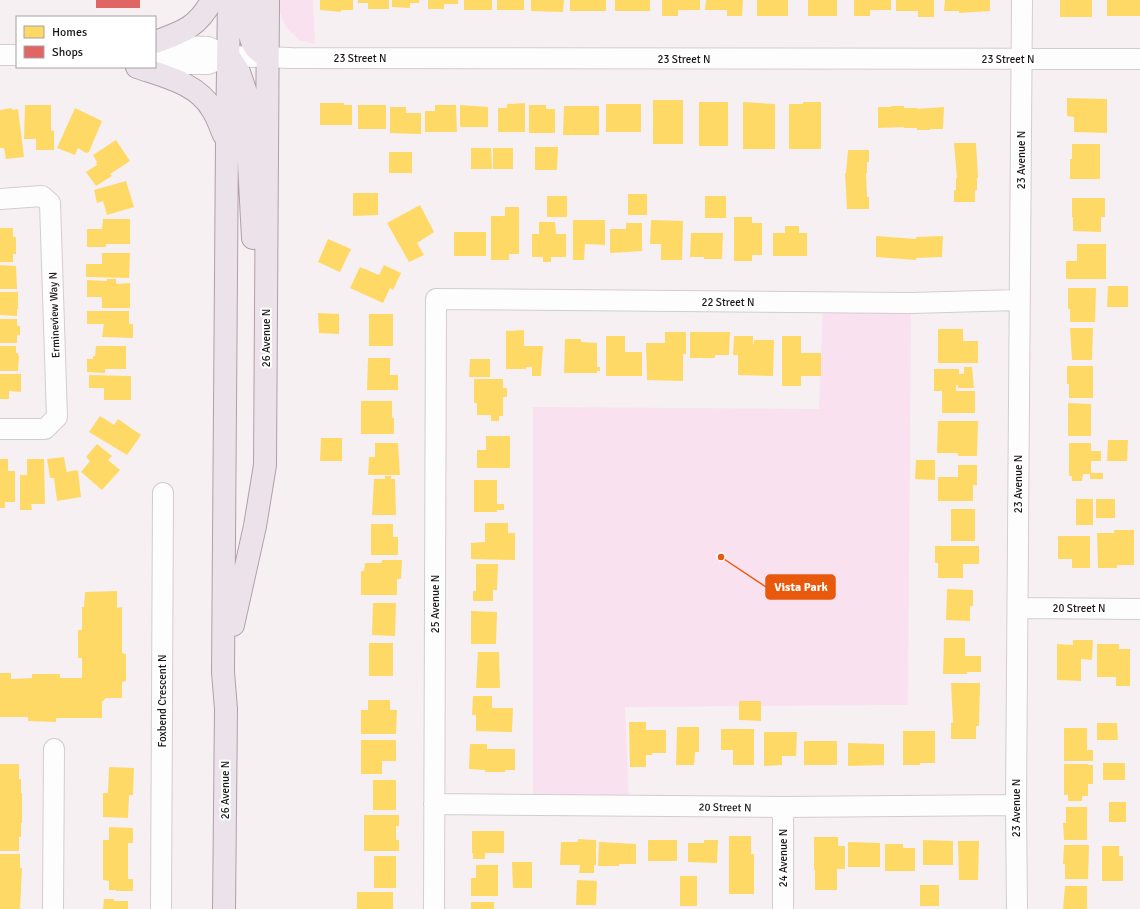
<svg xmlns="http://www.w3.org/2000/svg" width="1140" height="909" viewBox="0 0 1140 909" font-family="Signika,sans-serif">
	<rect width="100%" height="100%" fill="#f6f0f3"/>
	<path fill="#fae1f0" d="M276,0H313L315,44L299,40L285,26Z
		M823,302L911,303L908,705L625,707L629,806L533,805V407L819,409Z"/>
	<path fill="#ffd966" d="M320,0H353V10H341V12L320,10Z
		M358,0H389V9H368V3H358Z
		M392,0H419V3H410V8L392,7Z
		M428,0H458V4H444V9H428Z
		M464,0H492V10H464Z
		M497,0H524V10H497Z
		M531,0H564L563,12L531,11Z
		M570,0H606V11H570Z
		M615,0H650V11H615Z
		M662,0H700V10H678V16H662Z
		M706,0H743L742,16H727V10H705Z
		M757,0H788V16H757Z
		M808,0H837V16H808Z
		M854,0H891V10H870V16H854Z
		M896,0H934V17H918V11H896Z
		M945,0H990V11L959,13V11H944Z
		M1060,0H1092V17H1060Z
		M1107,0H1140V16H1107Z
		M1067,98L1107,99V133L1074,132V117L1067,116Z
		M653,100H683V144H653Z
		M699,102H728V146H699Z
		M743,102L775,104V149H743Z
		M803,102H821V149H789V104H803Z
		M320,103H344V105H352V125H320Z
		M525,103V132H498V108H507V104Z
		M606,104H641V132H606Z
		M25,105H51V130L54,131V150H36V136V139H24Z
		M358,105H386V129H358Z
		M435,105H456L457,132H425V111H435Z
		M460,105L488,107V127H460Z
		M529,105H546V109H555V133H529Z
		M564,106H599V135H563Z
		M891,106H904V108H917V109L944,107L943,129H930V130H917V128H904V127L878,128V107H891Z
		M390,107H406V113H421V134L390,133Z
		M12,108V110L18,109L24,157L6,159L4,148H0V110Z
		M75,108L102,121L89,152L86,153L78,148L75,155L57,148Z
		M116,140L130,161L110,174L112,176L96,186L86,172L97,165L96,163L97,162L93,155Z
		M954,143H976L978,178H977V190H975V202H954V190H956V178H957Z
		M1072,144H1100V179H1070V159H1072Z
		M535,147H558L557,170H535Z
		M471,148H491L492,169H471Z
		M493,148H513V169H493Z
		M848,150H869V162H867V173H866L867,197H869V209H847L845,173H846Z
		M389,152H412V173H389Z
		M126,181L134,207L107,215L103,201L97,203L94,190Z
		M353,193H378V215L353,216Z
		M628,194H647V215H628Z
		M547,196H567V217H547Z
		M705,196H726V218H705Z
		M1072,198H1105V217H1101V232L1073,231V217H1072Z
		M420,205L434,232L417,243L424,255L409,262L387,223Z
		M505,207H519V254H509V260H491V216H505Z
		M734,217H752V223H762V255H752V261H734Z
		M103,219H130V244H106V247H87V229H102Z
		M573,220H605V245L585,244L584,260H573Z
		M651,220L683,221L682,260H661V244H650Z
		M539,222H555L556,234H566V257H551V262H543V257H532V234H539Z
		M626,223H642V251L610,253V229H626Z
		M785,226H799V233H807V256H773V233H785Z
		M0,228H13V237H16V254H13V262H0Z
		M454,232H486V256H454Z
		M691,233H723L722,259H704V257H690Z
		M876,236L916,239V237L943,236L942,257L916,258V260L876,257Z
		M328,239L351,249L340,272L318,262Z
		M1077,244H1106V279H1066V261H1077Z
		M102,253H130L129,278L86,277V264H102Z
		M0,265L16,266L17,289H0Z
		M384,265L401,273L393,290L390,288L383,303L350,288L360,267L379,275Z
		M107,279H116V284L130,283V308H102V298L101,297H87V280L107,281Z
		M1108,286H1128V307H1107Z
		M1068,288H1096L1095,322H1070V309H1068Z
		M0,292H18V309H17V316L0,315Z
		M87,311H129V324H133V338L102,337L104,324H87Z
		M318,313L339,314V334L319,333Z
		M369,314H393V346H369Z
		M0,319H17V326H20V335H17V343H0Z
		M1070,328H1093L1092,360H1072Z
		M938,329H963V341H978V363H938Z
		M524,330V346H543L541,376H532V367H526V369H506V331Z
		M665,332H686V354H683V381L647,380L646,343H665Z
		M690,332H730L729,355H715V358H690Z
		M606,336H625V352H642V376H606Z
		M734,336H753V344H754V340H774L773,376L738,375V355H733Z
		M782,336H801V353H821V376H801V386H782Z
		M565,339H581V342L597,343V367H600V371H597V373H564Z
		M0,346H16V353H18V355H19L18,371H0Z
		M96,346H126V369H105V373L87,372V359H93V356H95Z
		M368,358H390V375H398V390H367Z
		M470,359H490V377H469Z
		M1067,366H1093V398H1069V384H1067Z
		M964,367H972L974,388H958V385H956V391H975V413H942V391H934V369H959V374H964Z
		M0,374H21V392L9,391V399H0Z
		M89,375L131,376V400H104V388H89Z
		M474,379H503V388H507V397H503V416H499V421H491V415H477V403H474Z
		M361,401H392V418H394V434H361Z
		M1068,403L1091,404V436H1068Z
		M100,416L114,425L118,419L141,435L127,455L89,432Z
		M938,421H978L977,456H958V453H937Z
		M486,436H510V468H477V450H486Z
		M321,438H342V461H320Z
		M1108,440H1128L1127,461H1107Z
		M375,443H398L400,475H368L369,457H375Z
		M1069,443H1091V451H1101V461H1091V473H1103V479H1090V474H1083L1082,481H1072V476H1069Z
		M97,444L112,456L108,460L120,470L102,490L81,472L90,461L86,457Z
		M64,457L67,474V472L76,470L78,471L81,497L57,501L54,478H50L47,459Z
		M0,459H8V471H15V502H5V508H0Z
		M27,459H44L45,504H31L32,510H20V475H27Z
		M916,460H935V480L915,479Z
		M958,465H977V485H973V501H938V477H958Z
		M385,476H391V479H395L396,515H372L374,479H385Z
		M474,480H497V504H504V510H497V512H474Z
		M1076,499H1093V525H1076Z
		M1096,499H1115V518H1096Z
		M951,509H975V541H951Z
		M485,523H508V533H515V560L471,559V543L485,542Z
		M371,524H393V537H398V555H371Z
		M1114,530H1134V565H1117V568H1098L1097,533H1114Z
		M1058,536H1090V568H1072V559H1058Z
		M935,546H979V564H963V578H938V563H935Z
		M382,560H402L401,579H397V595H361V571H364L365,563H382Z
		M476,564H498L497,590H493V601H473V591H476Z
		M947,589L973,590V606H970V621L946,620Z
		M117,591V608L122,607V653L126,654V681L122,682V698H106L102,702V718H56V722L28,721V717H0V673H11V679L32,678V674H60V678H82V658H78V630H82V607H84L85,592Z
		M373,603H396L395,636L372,635Z
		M471,611L497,612L496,644H471Z
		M944,638H965V656H981V672H967V674H943Z
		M1073,640H1093L1092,660L1081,659V681L1057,680V644L1073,645Z
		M369,643H393V676H369Z
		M1097,644H1119V649H1130V686H1116V677H1097Z
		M478,652H499L500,688H476Z
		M951,683H980L979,726H976V739H951V723H953Z
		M473,696H492V708H513L512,732L476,731V715H472Z
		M368,700H390V710H397L396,734H361V710H368Z
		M739,701H761V721L739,720Z
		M629,722H646V730H666V753H652V755H646V767H630Z
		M1097,723H1117L1118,740H1097Z
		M677,727H699V752H695L694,765H676Z
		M1064,728H1087V750H1093V761H1064Z
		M721,729H754V765H733V750H721Z
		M903,731H935V763H920V765H903Z
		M764,732H797L796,756H782V765L764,766Z
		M361,740H396V761H382V774H361Z
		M804,741H837V765H804Z
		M848,743L884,744V765L848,766Z
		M470,744H487V749H515V770H505V772H485V770L469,769Z
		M1103,763H1125V780H1103Z
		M0,764H19V779H21V793H22V823H21V837H19V851H0Z
		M1064,764H1088V765H1093V784H1088V796H1082V801H1068V795H1064Z
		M109,767L134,768L133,795H129L128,818L103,817V793H108Z
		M373,780H396V810H373Z
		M1109,802H1126V822H1109Z
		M1066,807H1087V840H1064L1063,823H1066Z
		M364,815H399V826H396V840H399V851H364Z
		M109,827L133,828V843H128V879H133V891H116V890H109V881L103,880V840H109Z
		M472,831H504V853H485V859H473V853H472Z
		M729,836H751V854H754V894H729Z
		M814,837H838V846H845V869H837V890H815V870H814Z
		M578,839L596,840V865H594V873H579L580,865H560L561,842H578Z
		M648,840H677V861H648Z
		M704,840H718L717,863L688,862V843H704Z
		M923,840L953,841V865H923Z
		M958,841H979L978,880H959Z
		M599,842L636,844V864H619V866H598Z
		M848,842L880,843V867H848Z
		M885,844H903V848H915V871H885Z
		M1064,845H1089L1088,879H1065V864H1063Z
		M1102,846H1119V856H1123V881H1102Z
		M0,854H20V868H22L20,909H0Z
		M374,856H396V888H374Z
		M512,862H532V888H513Z
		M476,865H498V896H471V878H476Z
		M680,876H697V906H680Z
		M577,880L597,881L596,905H576Z
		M920,885H939V906H920Z
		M1065,886H1087V909H1063Z
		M357,892H393V909H357Z
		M104,899H114V901H128V909H103Z
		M471,902H494V909H471Z"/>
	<path fill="#e06666" d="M96,0H140V8H96Z"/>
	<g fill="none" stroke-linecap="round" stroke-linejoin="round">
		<defs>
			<path id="minor" d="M155,45L208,47L229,56
				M0,55H17
				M155,64H208L229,56L291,58L1140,59
				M0,199L42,196L50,203L57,417L45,429H0
				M1018,608L1140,609
				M434,804L783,807L1016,805
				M783,807V909
				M53,909L54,749
				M161,909L163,493
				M434,909L436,299L911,303L1019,300
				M1017,909L1016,805L1022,0"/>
			<path id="major" d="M250,0C250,14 246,35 255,47C258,51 263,54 267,57
				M155,42C183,32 198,27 212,0
				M229,57L239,72L247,96L248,145L253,238
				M137,67C163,76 197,83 212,109C217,116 220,126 224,135
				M233,625L255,526L265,465L268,0
				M224,909L226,709L223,672L227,141L229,0"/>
		</defs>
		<use href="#minor" stroke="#d2cdcf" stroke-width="22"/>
		<use href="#major" stroke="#b09faa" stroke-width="24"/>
		<use href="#minor" stroke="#fefdfd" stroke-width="20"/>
		<use href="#major" stroke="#ece2e9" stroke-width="22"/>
	</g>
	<g text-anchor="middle" stroke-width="4" stroke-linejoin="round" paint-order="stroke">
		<g font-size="11" fill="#1c171a" stroke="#fff">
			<text x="360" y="62">23 Street N</text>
			<text x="684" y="63">23 Street N</text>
			<text x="1008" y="63">23 Street N</text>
			<text transform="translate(1021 160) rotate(-90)" y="4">23 Avenue N</text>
			<text x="728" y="306">22 Street N</text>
			<text transform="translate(54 315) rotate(-92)" y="4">Ermineview Way N</text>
			<text transform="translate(266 338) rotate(-90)" y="4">26 Avenue N</text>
			<text transform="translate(1018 484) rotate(-90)" y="4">23 Avenue N</text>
			<text transform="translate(435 604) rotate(-90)" y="4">25 Avenue N</text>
			<text x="1079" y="612">20 Street N</text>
			<text transform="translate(162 701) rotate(-90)" y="4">Foxbend Crescent N</text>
			<text transform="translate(225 790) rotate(-90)" y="4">26 Avenue N</text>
			<text transform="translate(725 807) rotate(1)" y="4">20 Street N</text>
			<text transform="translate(1016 808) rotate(-90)" y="4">23 Avenue N</text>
			<text transform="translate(783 858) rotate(-90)" y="4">24 Avenue N</text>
		</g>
	</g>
	<path fill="none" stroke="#e8590c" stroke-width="1.5" d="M721 557L766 587"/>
	<circle fill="#e8590c" stroke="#fff" stroke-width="1.5" cx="721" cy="557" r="4"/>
	<rect fill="#e8590c" stroke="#e8590c" stroke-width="1.5" x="766" y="575" width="69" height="24" rx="4"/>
	<g font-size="12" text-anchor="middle" font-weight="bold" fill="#fff">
		<text x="801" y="591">Vista Park</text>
	</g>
	<rect x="16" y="16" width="140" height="52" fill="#ffffff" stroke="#a4a2a3"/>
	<rect x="24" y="26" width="20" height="12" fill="#ffd966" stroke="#a4a2a3"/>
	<text x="52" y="36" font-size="12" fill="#1c171a">Homes</text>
	<rect x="24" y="46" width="20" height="12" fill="#e06666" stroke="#a4a2a3"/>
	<text x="52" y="56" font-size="12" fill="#1c171a">Shops</text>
</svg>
